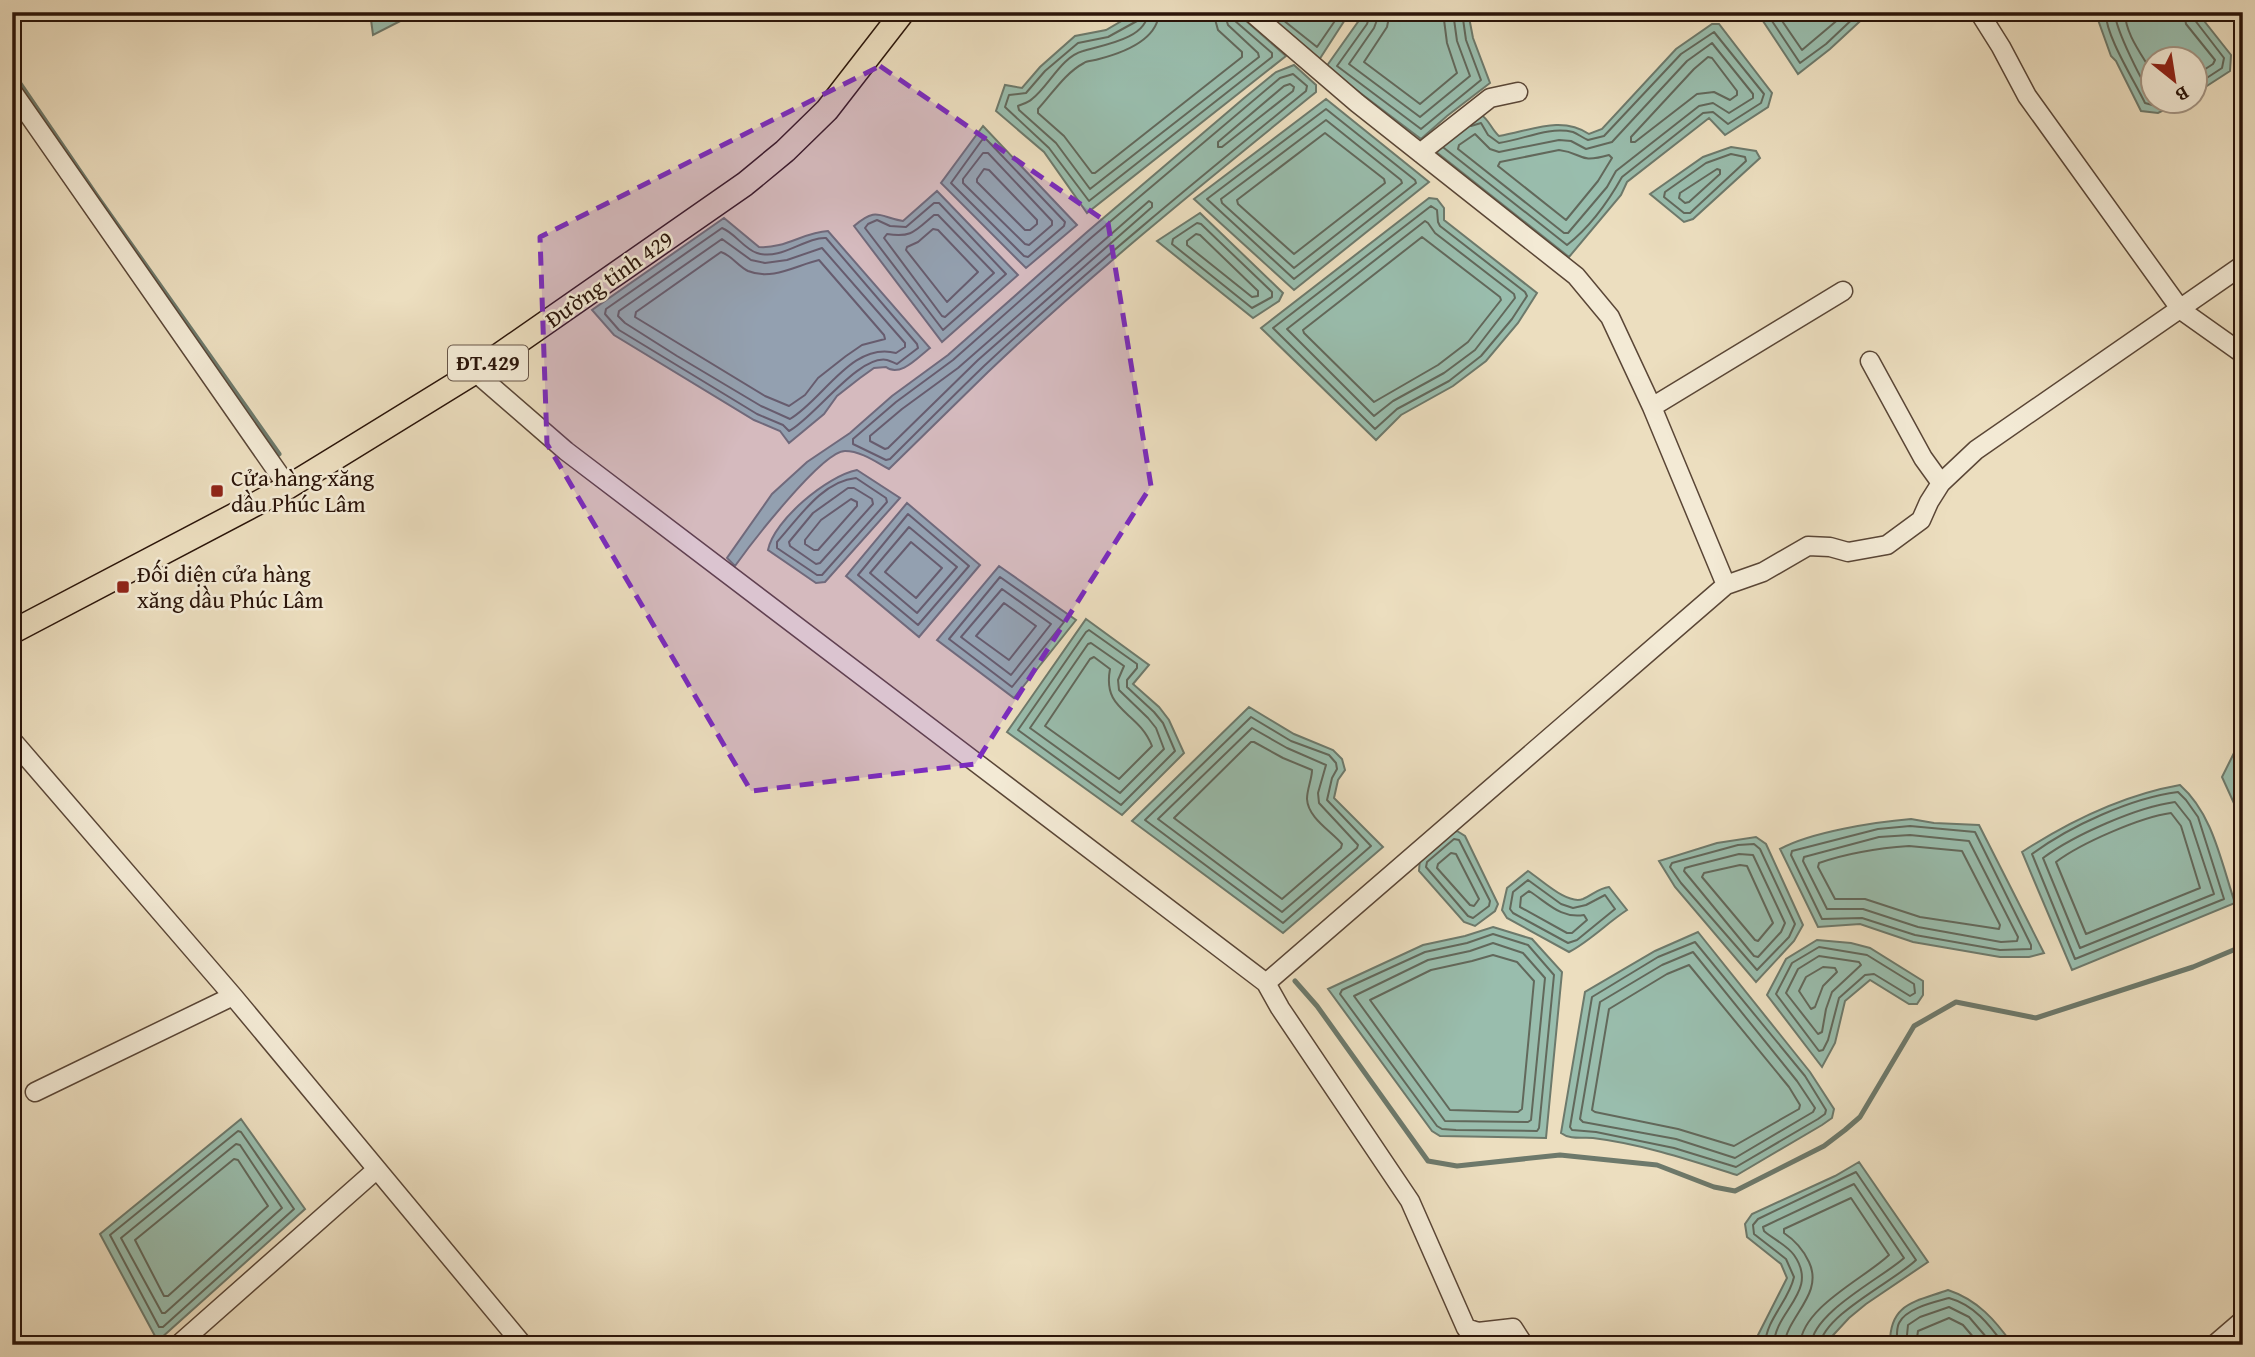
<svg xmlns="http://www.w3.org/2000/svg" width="2255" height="1357" viewBox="0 0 2255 1357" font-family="'Gentium Book Plus',serif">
	<rect width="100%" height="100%" fill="#ecdebf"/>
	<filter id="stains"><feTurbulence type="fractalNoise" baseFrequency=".00286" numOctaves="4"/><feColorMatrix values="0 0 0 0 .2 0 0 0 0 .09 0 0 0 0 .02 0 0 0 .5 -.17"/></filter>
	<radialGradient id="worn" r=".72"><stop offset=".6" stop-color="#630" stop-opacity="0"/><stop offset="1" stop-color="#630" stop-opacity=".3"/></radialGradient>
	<path fill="#99bdad" stroke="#6d796b" stroke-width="2" d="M370,12H418L373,35Z
		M1137,12H1236L1286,56L1087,213L1044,152L996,111L1005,85L1022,88L1040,67L1075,36L1106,30Z
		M1262,12H1350L1319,60Z
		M1365,12H1468L1473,38L1490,83L1447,116L1421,139L1326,67Z
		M1757,12H1870L1830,49L1798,74Z
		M2101,12H2197L2231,55L2230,71L2196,93V60H2154V102H2180L2158,113L2141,111L2116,61L2111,56L2097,17Z
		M1712,24H1719L1772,93L1768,107L1725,135L1709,118L1627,182L1621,195L1569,257L1430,147L1480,114C1489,119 1491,129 1499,136C1530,131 1561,115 1589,134L1602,129L1676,49Z
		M1294,65L1316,85V92C1205,182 1092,273 988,372C955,404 922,437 889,469C876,462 861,451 845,451C822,451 750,545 735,566L727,558L772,494L807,462L850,433L892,396L948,355L1087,232L1243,99L1276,72Z
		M1326,99L1429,182L1294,290L1194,199Z
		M983,126L1077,225L1026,268L941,183Z
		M1731,147L1756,151L1760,158L1693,219L1684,222L1650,194L1703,157Z
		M937,191L1018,275L942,342L854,226C877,206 879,217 903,221Z
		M1429,198L1437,199L1444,208V220L1537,293L1518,323L1486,361L1453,386L1401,415L1376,440L1261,328Z
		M1200,213L1283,293L1279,301L1253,318L1157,241Z
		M724,218L759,247C785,249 804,232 828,231L930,348C918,357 900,378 886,367L874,368L860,378L837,396L824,414L789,443L780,431L754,420L614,335L592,310Z
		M857,470L900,498L825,582L816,583L768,550C774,520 827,476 857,470Z
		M907,503L980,565L919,637L846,576Z
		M999,566L1076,620L1014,698L937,640Z
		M1086,619L1149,665L1133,684L1159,707L1169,720L1184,753L1122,815L1007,732Z
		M1249,707L1294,734L1333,750L1342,759L1345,770L1338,780L1334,798L1383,847L1283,933L1132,821Z
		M2243,745V823L2222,777L2235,751Z
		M2180,785C2213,814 2221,862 2235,903L2072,970L2022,852C2070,821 2123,795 2180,785Z
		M1911,819L1934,823L1979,825L2044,953L2029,957H2000L1913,942L1860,924L1818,927L1780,849C1811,832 1875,822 1911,819Z
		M1457,831L1465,836L1498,904L1495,911L1475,926L1464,922L1419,871L1420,858L1451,833Z
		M1756,837L1766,844L1803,925L1794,941L1756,982L1675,887L1659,861L1717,843Z
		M1528,871C1542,880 1567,905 1583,899C1592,895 1599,888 1609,887L1627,910C1607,923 1590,941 1569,952L1507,918L1502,910L1507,888Z
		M1493,927L1532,939L1562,972L1546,1138L1440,1136L1432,1131L1328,989L1423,945L1465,936Z
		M1698,932L1810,1072L1834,1109L1832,1118L1822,1125L1737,1175C1690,1160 1642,1144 1593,1138C1582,1137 1570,1140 1561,1133L1585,992L1655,951Z
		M1817,940L1851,943L1870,948L1923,981V995L1917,1004H1909L1870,980L1845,1001L1835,1043L1822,1067L1767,995L1786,959Z
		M241,1119L305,1209L160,1339L155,1336L100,1234Z
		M1859,1162L1928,1262L1866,1304L1849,1318L1824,1345H1758V1335L1787,1278L1781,1264L1747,1237L1745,1224L1752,1214L1835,1176Z
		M1948,1290C1978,1300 1995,1320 2013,1345H1890C1889,1303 1915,1302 1948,1290Z"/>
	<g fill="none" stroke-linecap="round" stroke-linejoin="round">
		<path stroke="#62685b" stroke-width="2" d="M1139,12L1137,21L1108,37L1078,43L1045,71L1026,93L1009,95L1005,107L1049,148L1089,201L1272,57V53L1234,20L1232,12
			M1148,12C1147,39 1103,45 1083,51C1061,57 1049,86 1032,99C1028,103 1022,104 1018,106L1019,110L1056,143L1090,189L1259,57L1258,53L1228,25L1224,12
			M1159,12C1158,40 1122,53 1099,59C1094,61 1088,60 1084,63C1065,73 1052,94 1038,109V113L1064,136L1092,173H1095L1242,57V52L1218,30L1213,12
			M1273,12L1317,47L1341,12
			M1371,12L1367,24L1337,66L1421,129L1481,80L1466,40L1462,12
			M1380,12L1374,28L1349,64L1420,117L1470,76L1457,41L1453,12
			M1390,12L1387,27L1364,62L1420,104L1457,73L1447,43L1443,12
			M1766,12L1800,63L1826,44L1860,12
			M1776,12L1802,50L1847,12
			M2106,12C2104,33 2135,82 2145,103L2156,106L2165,102
			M2115,12C2114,26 2144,88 2154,97
			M2125,12C2125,35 2144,57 2154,76
			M2184,12L2186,24L2215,60L2213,64L2196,75
			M2192,12L2194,19L2224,58L2222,68L2196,85
			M1712,43L1753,94V98L1729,113L1713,103L1699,106L1616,171L1607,187L1568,233H1564L1458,149L1459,145L1475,134L1490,149L1499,152L1559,140L1571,141L1586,149L1612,142L1687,61Z
			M1708,57L1712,58L1737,91V95L1730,100L1714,92L1697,94L1635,142H1631V137L1694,69Z
			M1293,74L1307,86L1306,91C1197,180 1087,270 984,366C952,397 921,428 890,459L886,460L853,444V439L896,402L953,360L1092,237L1280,78Z
			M1290,84L1294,87L1293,91L1222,147H1218V142L1284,86Z
			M1326,109L1415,180L1416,183L1294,279L1207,199Z
			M1326,120L1401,180L1402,183L1294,268L1222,203L1221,199Z
			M1325,133L1384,179L1385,183L1294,254L1238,204L1237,200Z
			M986,139L1065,222L1064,226L1028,257L1024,256L951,183L982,140Z
			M1444,148L1567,245C1590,227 1608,202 1622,177L1703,113L1713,112L1728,124L1761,103L1764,94L1714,32L1681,54L1604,136L1588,140C1583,138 1578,134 1573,132C1548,126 1523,140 1499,143L1488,135L1481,123L1471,126
			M1559,150C1584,153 1577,164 1609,155L1612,158L1598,181L1566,220L1498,166L1500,162Z
			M983,153H988L1052,221V225L1029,245L1025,244L963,183V179Z
			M1731,154L1745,157L1746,161L1690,213H1684L1664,197L1665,192L1706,163Z
			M984,169L989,170L1037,220V224L1030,230H1025L977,182V179Z
			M1717,169L1720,170V174L1689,202L1685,203L1679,198L1680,193Z
			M1149,201L1152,203V207L978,360L888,448L885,449L870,441V436L902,409L958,368Z
			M934,203H939L1006,274L943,330L865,228L868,224L877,220L890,226L906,227Z
			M1431,206L1437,210L1438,222L1440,226L1525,292L1527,296L1512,319L1481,356L1449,381L1397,409L1375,429L1273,328Z
			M934,215H938L994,273L945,317L942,316L884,238L887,234C912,238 915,231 934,215Z
			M1425,221L1428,223L1435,233L1514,294L1515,298L1475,350L1444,373L1393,401L1374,416L1287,329Z
			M1197,223L1201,224L1272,292V297L1252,308L1172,244L1173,239Z
			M722,228C735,233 744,249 757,253C781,261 805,237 826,238L917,344L918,348L897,364C894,363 891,361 887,360C859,354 814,418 789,431L783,425L757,414L619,330L605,314L606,309Z
			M933,229L938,230L978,272L947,302L906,250L907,247L918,242Z
			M1196,234L1200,235L1258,291V296L1252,297L1187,245V241Z
			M1422,237L1500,297L1501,300L1468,342L1438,365L1374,402L1304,333L1303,330Z
			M722,239L751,260L765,263L787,260L822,248L905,343V347L896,353C852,341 823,400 790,419L761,406L677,356L625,323L618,316L619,311Z
			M721,252C731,255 738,266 748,271C772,281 797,265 819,260L884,335L885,339L862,345L846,356L818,378L805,395L789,406L765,396L635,317L636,312Z
			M856,478L886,498L887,502L822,575H817L777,548V542C798,519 822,481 856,478Z
			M848,488H854L872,499L873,504L820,563L816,564L790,546L789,542L813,513Z
			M851,499L857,502V506L818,550H814L805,544V540L821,520Z
			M908,514L969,566L918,625L858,575Z
			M909,527L957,567L917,613L870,573Z
			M911,542L942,568L916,598L885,572Z
			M1000,577L1064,622L1012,687L949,639Z
			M1002,589L1051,624L1011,675L961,637Z
			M1004,603L1036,626L1009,660L976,636Z
			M1089,630L1137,664V668L1127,680V687L1154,712L1163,723L1175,751L1121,805L1018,730L1086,632Z
			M1091,643L1124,666L1118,680L1119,690L1148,718L1156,728L1164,749L1120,793L1030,728L1088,644Z
			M1094,657L1110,669C1102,712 1138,710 1152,746L1119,779L1045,726L1090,659Z
			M1251,717L1291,741L1329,755L1336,763L1337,769L1332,778L1327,800L1371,846L1283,923L1145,820Z
			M1252,728L1287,748L1326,765L1318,793L1319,803L1358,845L1357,848L1282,912L1158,819Z
			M1254,742L1283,758L1312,770C1312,779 1307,789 1307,799C1308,818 1331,831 1342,844L1341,848L1282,899L1174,818L1251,742Z
			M2178,792L2186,800L2198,817L2224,899L2075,959L2032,854C2070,826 2131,798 2178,792Z
			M2175,802L2190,821L2214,894L2080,948L2043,858C2074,835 2137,807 2175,802Z
			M2171,813L2181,826L2200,888L2086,934L2056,862C2081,843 2141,817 2171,813Z
			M1910,826L1975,832L2031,945V949L2000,950L1915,935L1862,918L1822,919L1791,855L1792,851L1878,829Z
			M1910,835L1969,841L2018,937L2017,941L2001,942L1918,927L1863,909H1827L1803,861L1804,857L1879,837Z
			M1454,839L1459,840L1490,901L1489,906L1473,918L1468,916L1426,867L1427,862Z
			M1738,845L1754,844L1760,849L1795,924L1789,937L1757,970L1681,883L1670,867L1672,863Z
			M1909,846L1962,851L2000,925L1999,929L1920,917L1865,899H1835L1818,867L1819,863C1848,853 1879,848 1909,846Z
			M1451,853L1456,854L1479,899L1474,906L1470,905L1437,868L1438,864Z
			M1739,854L1753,855L1785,923L1781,932L1758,957L1754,956L1684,871L1685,868L1692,866Z
			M1740,865L1747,866L1773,923L1758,941L1755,940L1702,877L1704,873Z
			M1528,880L1561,904L1573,908L1586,905L1605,895L1615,909L1577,940L1568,943L1513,913L1510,909L1513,892Z
			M1529,891C1548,903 1561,919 1584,915L1587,920L1572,933H1567L1520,907L1521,897Z
			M1493,934L1528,945L1554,975L1539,1128L1537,1131L1456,1130L1442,1129L1437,1126L1340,994L1342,990L1425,952L1467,943Z
			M1695,942L1805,1076L1826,1110L1825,1114L1818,1119L1736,1167L1674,1148L1596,1132L1572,1130L1570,1127L1592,997L1658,957Z
			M1493,943L1523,953L1545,978L1531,1120L1528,1122L1445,1121L1354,996L1428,960L1470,951Z
			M1819,947L1867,955L1914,984L1915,993L1910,996L1874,974L1865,975L1839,998L1828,1040L1823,1050L1819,1051L1776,994L1792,963Z
			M1693,952L1797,1081L1815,1108L1813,1112L1735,1158L1676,1139L1583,1122L1580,1119L1600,1002L1662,965Z
			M1493,955L1517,962L1534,981L1522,1109L1518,1112L1450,1110L1370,1000L1431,970L1472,961Z
			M1819,956L1859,962L1861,965L1832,992L1826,1009L1822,1032L1818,1034L1786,993L1798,969Z
			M1689,965L1789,1087L1800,1105L1799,1109L1734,1146L1678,1129L1595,1112L1592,1110L1609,1009L1667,974Z
			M1823,967L1835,968L1837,972L1823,986L1815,1007L1811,1009L1799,991L1806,977Z
			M238,1131L241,1132L294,1209L163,1327H159L110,1235Z
			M236,1144L240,1145L282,1208L165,1313H162L121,1238Z
			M234,1159L238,1160L268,1206L168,1296H164L135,1240Z
			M1765,1345C1766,1319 1789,1301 1794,1277L1786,1259L1754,1234L1753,1225L1758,1219L1856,1172L1916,1260C1896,1280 1823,1315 1820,1345
			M1774,1345C1774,1311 1820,1292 1794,1255C1787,1245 1773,1239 1764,1231L1763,1227L1854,1184L1904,1258C1882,1278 1813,1312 1811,1345
			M1784,1345C1788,1315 1824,1294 1809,1262C1803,1249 1796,1241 1784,1233V1229L1851,1198L1889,1255C1865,1278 1802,1307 1800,1345
			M1897,1345C1897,1338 1896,1329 1899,1323C1906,1308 1935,1302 1949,1298C1974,1305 1989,1324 2004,1345
			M1906,1345L1908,1325L1920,1317L1949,1307L1969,1317L1993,1345
			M1916,1345L1918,1331L1949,1318L1963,1325L1980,1345"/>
		<path stroke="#6d796b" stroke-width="5" d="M12,72L96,195L279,454
			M1295,981L1317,1006L1428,1161L1457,1166L1560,1155L1657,1165L1714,1187L1735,1191L1824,1146L1845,1130L1860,1117L1914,1026L1956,1002L2036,1018L2193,967L2243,946"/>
		<defs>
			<path id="minor" d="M1251,12L1357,103L1576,276L1610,317L1652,407L1726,585
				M1979,12L2001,47L2027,96L2181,310L2243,354
				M12,91L288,487
				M1420,153L1490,98L1518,92
				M1870,361L1923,458L1941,483
				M475,372L566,451L1266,983L1280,1008L1410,1201L1466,1328L1478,1332L1513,1328L1524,1345
				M1652,407L1843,291
				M12,740L233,996L523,1345
				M1266,983L1726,585L1763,572L1808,546L1830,547L1848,552L1887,545L1921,520L1929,502L1941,483L1976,450L2243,265
				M35,1092L233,996
				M178,1345L376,1170
				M2214,1345L2243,1320"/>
			<path id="major" d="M12,632L288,487L350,449L475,372L745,184L785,151L827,110L903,12"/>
		</defs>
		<use href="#minor" stroke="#5a4636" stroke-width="21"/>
		<use href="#major" stroke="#2a1409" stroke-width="26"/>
		<use href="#minor" stroke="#f3ead5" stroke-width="18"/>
		<use href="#major" stroke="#ecdebf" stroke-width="23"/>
	</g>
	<path fill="#7b2cbf" fill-opacity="0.2" stroke="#7b2cbf" stroke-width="5" stroke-dasharray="14 9" stroke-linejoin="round" d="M880,66L1108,223L1151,486L975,764L751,791L547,444L540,237Z"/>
	<g fill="#8f2418" stroke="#f3ead5" stroke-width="2.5">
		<rect x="210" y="484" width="14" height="14" rx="3.5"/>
		<rect x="116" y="580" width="14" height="14" rx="3.5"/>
	</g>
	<g text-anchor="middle" stroke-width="5" stroke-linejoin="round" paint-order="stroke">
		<rect fill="#f3ead5" stroke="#665446" stroke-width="2" x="448" y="345.5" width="80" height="35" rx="5"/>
		<g font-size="21" font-weight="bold" fill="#2a1409">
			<text x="488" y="370">ĐT.429</text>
		</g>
		<g font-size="23" fill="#2a1409" stroke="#f3ead5">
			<text transform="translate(609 279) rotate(-35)" y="8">Đường tỉnh 429</text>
		</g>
		<g font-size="23" fill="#2a1409" stroke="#f3ead5" text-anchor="start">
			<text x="231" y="486">Cửa hàng xăng<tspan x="231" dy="26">dầu Phúc Lâm</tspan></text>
			<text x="137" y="582">Đối diện cửa hàng<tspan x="137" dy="26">xăng dầu Phúc Lâm</tspan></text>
		</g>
	</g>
	<rect width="2255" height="1357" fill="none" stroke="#ecdebf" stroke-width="42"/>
	<rect x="14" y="14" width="2227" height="1329" fill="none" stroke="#2a1409" stroke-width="3.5"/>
	<rect x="21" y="21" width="2213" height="1315" fill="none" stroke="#2a1409" stroke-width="2"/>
	<g transform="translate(2174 80) rotate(150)"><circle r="33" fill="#f3ead5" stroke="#a39483" stroke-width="2"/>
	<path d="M0-5L12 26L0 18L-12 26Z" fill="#8f2418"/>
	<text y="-10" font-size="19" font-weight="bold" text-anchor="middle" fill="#2a1409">B</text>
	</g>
	<rect width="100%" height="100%" filter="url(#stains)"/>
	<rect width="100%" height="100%" fill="url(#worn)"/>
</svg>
